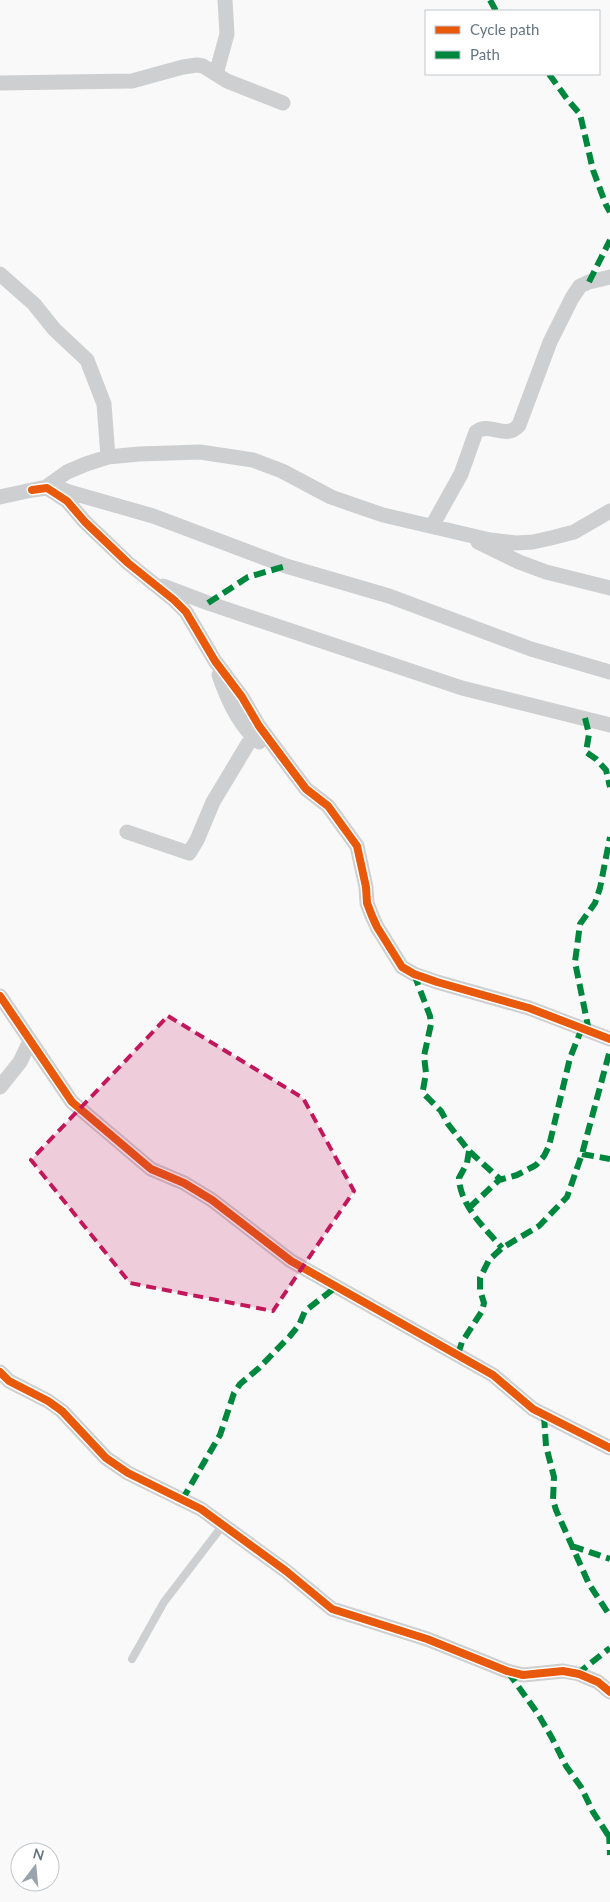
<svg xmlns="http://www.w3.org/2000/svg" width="610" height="1902" viewBox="0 0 610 1902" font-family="Lato,sans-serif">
	<rect width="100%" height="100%" fill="#f9f9f9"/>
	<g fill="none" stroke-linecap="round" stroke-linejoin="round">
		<path stroke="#cecfd0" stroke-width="8" d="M132,1659L164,1602L223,1525"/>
		<path stroke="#cecfd0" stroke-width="15" d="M216,74L227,34L225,0
			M0,83L132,81L183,67L197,65L203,66L227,81L283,103
			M0,274L34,304L54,329L87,360L104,404L108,457
			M54,486L69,492L153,516L286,566L389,596L531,649L610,672
			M32,490L47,488L67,501L85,522L128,563L174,600L186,612L215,661L242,697L259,726L285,761L306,789L328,806L357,846L366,887L367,903L372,916L377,927L402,967L414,974L437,982L529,1008L610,1039
			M0,497L46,487L67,472L86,464L108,457L139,454L200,452L253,460L282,471L331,497L383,515L490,540L516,543L533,542L555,537L574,532L610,511
			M432,526L461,474L476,432C490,421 506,441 519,425L550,342L572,298L580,286L589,282L610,277
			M478,542L519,562L546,572L610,588
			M163,586L208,603L462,688L610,725
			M219,675C227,699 239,726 259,742
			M127,832L189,853L197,840L213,802L252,737
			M0,996L72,1102L151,1169L184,1183L212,1200L291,1261L493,1375L533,1409L610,1448
			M0,1087L20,1062L30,1041
			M0,1372L9,1381L48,1401L62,1411L106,1458L128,1473L201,1509L286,1571L332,1609L427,1639L507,1671L523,1675L563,1671L579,1674L598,1682L610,1692"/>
		<path stroke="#00873e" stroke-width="6" stroke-dasharray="12 6" stroke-linecap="butt" d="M490,0L496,11
			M549,74L567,99L580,114L593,170L606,205L610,212
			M589,282L610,240
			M208,603L248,577L286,566
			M585,718L589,734L586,752L596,759L606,770L610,787
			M414,974L430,1016L431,1024L424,1056L426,1073L423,1090L425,1095L441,1111L448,1124L469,1151L501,1180
			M589,1031L575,962L580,924L595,903L600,888L610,837
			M469,1151L467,1163L459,1178C460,1206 485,1228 502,1248
			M582,1154L610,1159
			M469,1208L499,1180L517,1175L536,1165L544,1156L549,1146L570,1058L582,1028
			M458,1354L462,1342L482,1311L484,1303L480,1290V1278L489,1260L502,1248L539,1226L567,1197L582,1154L610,1050
			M544,1416L546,1446L554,1477L553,1500L556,1510L589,1584L610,1616
			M182,1500L220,1435L234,1393L240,1384L259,1368L290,1336L299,1325L305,1311L336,1287
			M572,1546L610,1559
			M508,1672L538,1714L552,1738L566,1766L581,1787L593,1812L608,1835
			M577,1674L610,1648
			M609,1832L610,1855"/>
		<defs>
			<path id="cycleway" d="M32,490L47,488L67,501L85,522L128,563L174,600L186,612L215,661L242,697L259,726L285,761L306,789L328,806L357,846L366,887L367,903L372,916L377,927L402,967L414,974L437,982L529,1008L610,1039
				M0,996L72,1102L151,1169L184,1183L212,1200L291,1261L493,1375L533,1409L610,1448
				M0,1372L9,1381L48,1401L62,1411L106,1458L128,1473L201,1509L286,1571L332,1609L427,1639L507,1671L523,1675L563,1671L579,1674L598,1682L610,1692"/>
		</defs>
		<use href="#cycleway" stroke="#fff" stroke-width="11"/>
		<use href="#cycleway" stroke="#e8590c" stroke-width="8"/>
	</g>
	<path fill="#c2185b" fill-opacity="0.2" stroke="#c2185b" stroke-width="4" stroke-dasharray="10 6" stroke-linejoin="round" d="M168,1016L303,1098L354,1191L273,1311L130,1283L31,1160Z"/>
	<rect x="425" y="10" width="175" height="65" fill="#ffffff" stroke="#c1c8cd"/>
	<rect x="435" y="26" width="25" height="8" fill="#e8590c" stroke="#c1c8cd"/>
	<text x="470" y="35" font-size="15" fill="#657683">Cycle path</text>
	<rect x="435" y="51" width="25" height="8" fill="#00873e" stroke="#c1c8cd"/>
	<text x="470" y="60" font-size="15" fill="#657683">Path</text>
	<g transform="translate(35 1867) rotate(16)"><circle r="24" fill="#ffffff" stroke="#c1c8cd"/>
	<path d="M0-4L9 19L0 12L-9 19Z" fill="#99a4ac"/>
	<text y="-8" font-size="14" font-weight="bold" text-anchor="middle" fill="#657683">N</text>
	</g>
</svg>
